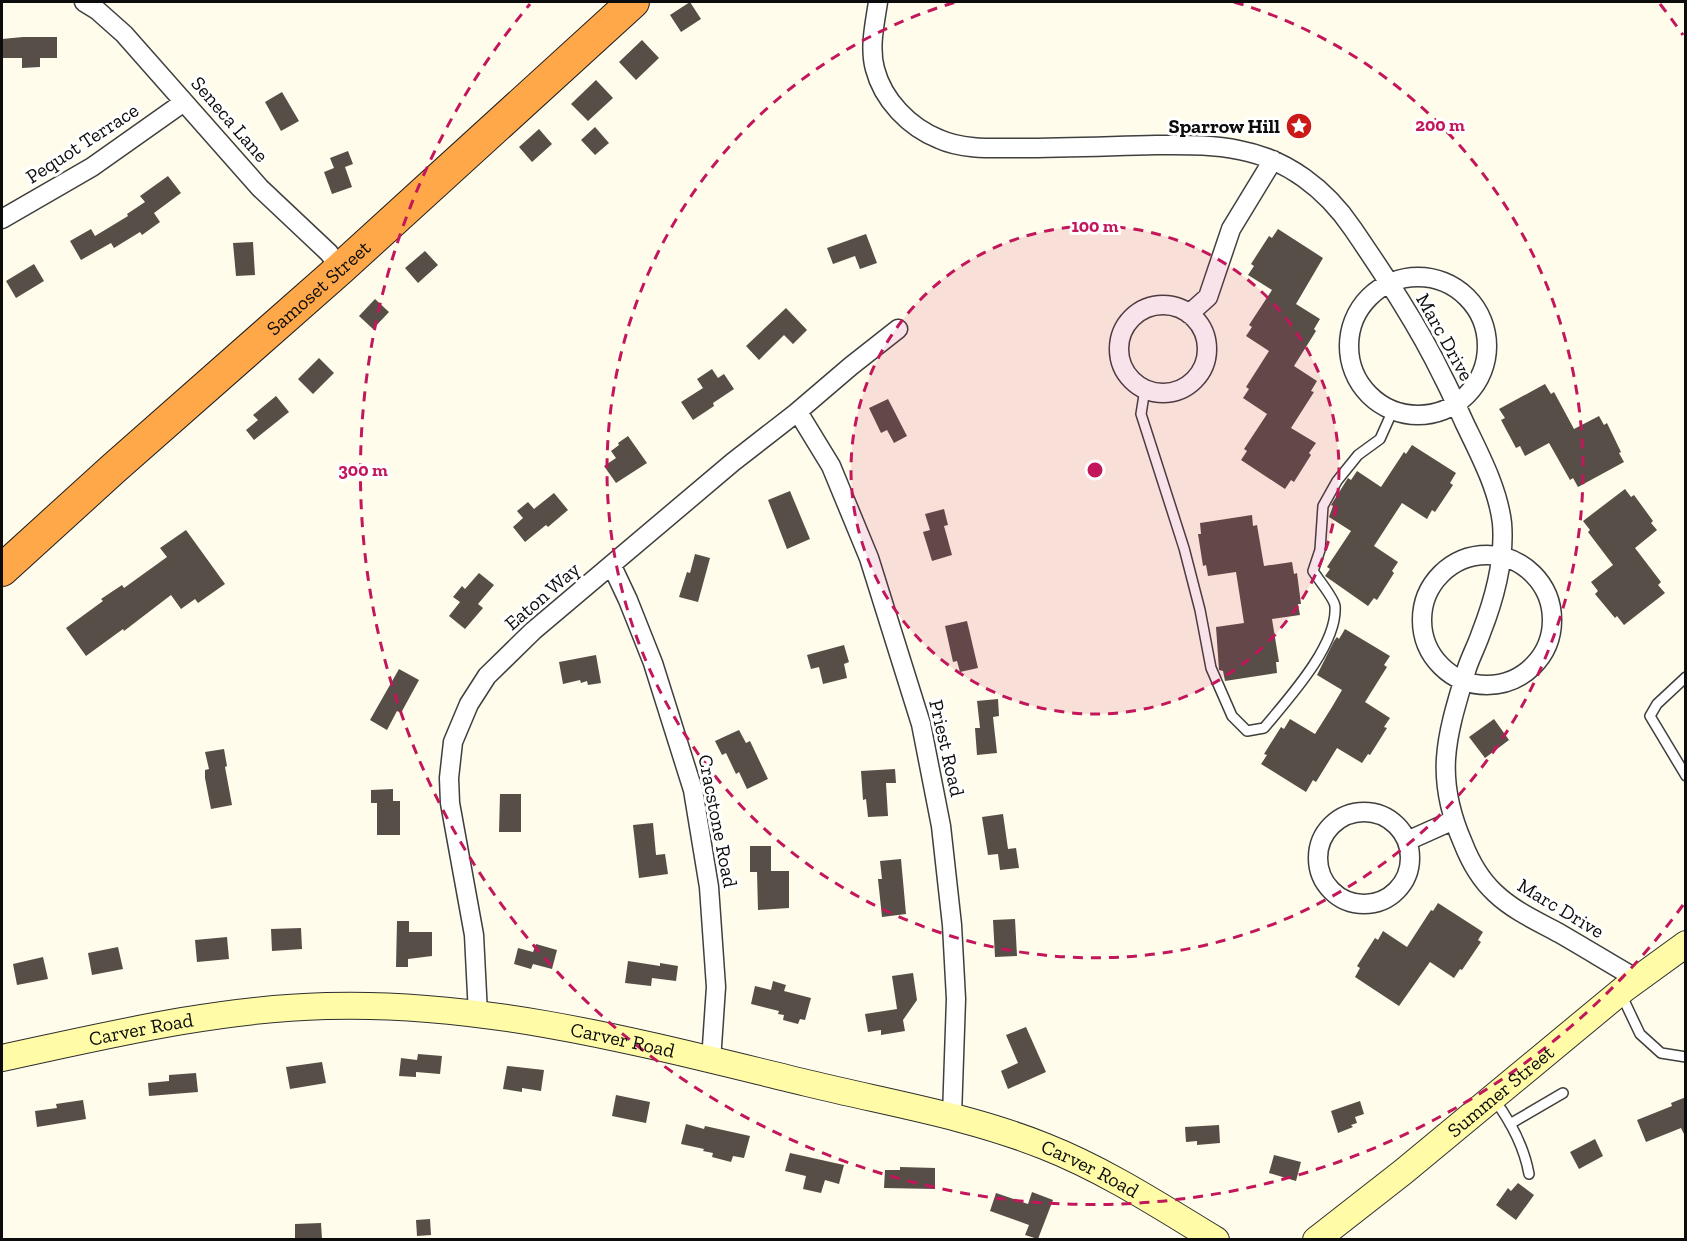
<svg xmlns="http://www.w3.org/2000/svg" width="1687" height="1241" viewBox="0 0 1687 1241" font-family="'Zilla Slab',serif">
	<rect width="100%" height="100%" fill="#fffceb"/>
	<path fill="#564e47" d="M690,2L701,19L681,32L670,15Z
		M23,37H57V58H40V67L22,68V58H2V39Z
		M642,40L659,58L636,80L619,62Z
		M596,80L613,98L588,121L571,104Z
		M282,92L299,121L281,131L265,102Z
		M595,127L609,143L595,155L581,140Z
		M539,129L552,144L532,162L519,147Z
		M348,151L353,164L345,167L352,187L332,194L324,172L334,168L330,158Z
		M168,176L181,193L154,213L160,222L142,235L140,232L114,248L111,243L81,260L70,241L91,229L95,236L128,216L127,214L145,202L140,196Z
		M1278,229L1323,258L1296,304L1320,319L1314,329L1316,331L1294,366L1317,381L1311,391L1314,392L1291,428L1316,443L1309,453L1311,455L1294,482L1291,480L1285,489L1241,460L1247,451L1244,449L1267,414L1243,398L1249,389L1246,387L1269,351L1246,336L1252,327L1249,325L1272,290L1248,275L1254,266L1251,264L1269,236L1272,238Z
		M866,234L877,263L860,269L855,256L833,264L827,248Z
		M253,242L255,275L236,276L233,243Z
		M425,251L438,265L418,283L405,268Z
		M34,264L44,281L16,298L6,281Z
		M375,299L389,312L373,329L359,316Z
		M786,308L807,330L793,344L784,335L759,360L746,346Z
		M319,358L334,373L313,394L298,379Z
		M712,369L718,378L724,374L734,389L713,403L714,406L693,420L681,402L703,388L697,379Z
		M1545,384L1551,394L1554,392L1574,429L1599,416L1604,425L1607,423L1621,452L1619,453L1624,462L1578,487L1573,478L1570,480L1549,443L1525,456L1520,446L1516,448L1501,420L1505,418L1499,409Z
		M276,396L289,412L254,440L246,430L258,420L253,415Z
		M888,399L907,436L894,443L887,430L881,433L869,408Z
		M628,436L647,463L616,483L604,466L616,458L611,451L619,445L618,443Z
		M1412,445L1456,473L1450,483L1453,485L1435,512L1432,510L1427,519L1402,503L1374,546L1398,562L1392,571L1394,573L1377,600L1374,598L1368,606L1325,576L1330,569L1327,567L1351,531L1329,517L1333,506L1331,505L1348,478L1351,480L1357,471L1381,487L1404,452L1406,454Z
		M1625,489L1631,497L1634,495L1653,521L1651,523L1657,530L1635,548L1661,582L1658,585L1665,593L1624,625L1617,616L1615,618L1595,594L1598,591L1591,582L1613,565L1588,532L1590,530L1583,521Z
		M790,491L810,539L787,549L768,500Z
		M554,493L568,510L548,527L546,525L525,542L513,527L523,518L517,511L528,502L534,509Z
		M944,509L948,525L944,526L952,555L932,561L923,532L930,530L925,514Z
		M1252,515L1253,526L1257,525L1264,566L1292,562L1294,574L1297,573L1301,604H1298L1300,615L1272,619L1279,662H1276L1277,673L1225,681L1223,671L1219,670L1216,627L1244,623L1239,591L1236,572L1208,576L1206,565L1203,566L1198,534H1201L1200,523Z
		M186,530L225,584L198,603L195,599L181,609L171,595L124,631L123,629L86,656L66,628L103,601L101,599L122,585L124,588L167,557L160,548Z
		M695,554L710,558L698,602L679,597L687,572L690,573Z
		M479,573L494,585L478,604L483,608L465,629L449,616L460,602L453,597L462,586L465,589Z
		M967,621L978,668L960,672L957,661L953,662L945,626Z
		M1345,629L1390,656L1384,665L1387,667L1365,702L1390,718L1384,727L1387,728L1370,755L1368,754L1362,763L1337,748L1316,782L1313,780L1306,792L1261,764L1267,755L1264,754L1281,727L1284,729L1290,719L1315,734L1332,707L1342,690L1317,675L1334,641L1337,637L1339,639Z
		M844,645L849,662L844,664L847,678L823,684L819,667L811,669L807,655Z
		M596,655L601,683L588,685L587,681L581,683L580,680L563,684L559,662Z
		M399,669L419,680L401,713L397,711L387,730L370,720Z
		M998,699L999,716L993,717L997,753L977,755L975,728H980L977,701Z
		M1494,719L1509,740L1485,758L1469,737Z
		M739,730L746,743L750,741L768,779L747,789L739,772L736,774L726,753L722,755L715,741Z
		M224,749L227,766L225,767L232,805L211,809L205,778V770L209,769L205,752Z
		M895,769L896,783H886L888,816L868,817L866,799L863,800L861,771Z
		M393,789V801H400V835H377V803H371V790Z
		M500,794H521V832H499Z
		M1003,814L1008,849L1016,848L1019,868L1000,870L998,854L988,855L982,817Z
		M653,823L656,855L665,854L668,874L639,878L633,825Z
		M750,846H771V871H789V908L758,910L757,872H750Z
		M901,859L906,914L882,917L878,879H882L880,861Z
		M1438,903L1483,932L1478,940L1481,942L1462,970L1460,969L1454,978L1430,962L1399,1006L1355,977L1360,968L1357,966L1375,938L1378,940L1383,931L1407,947L1431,910L1433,911Z
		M1015,919L1017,956L995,957L993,920Z
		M397,921H409V932H432V956L408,959V967H396Z
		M301,928L302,949L272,951L271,929Z
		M227,937L229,959L197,962L195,940Z
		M536,944L557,950L552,969L533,964L531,969L514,964L518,948L533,952Z
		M118,947L123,969L92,975L88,953Z
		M43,957L48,979L17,985L13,964Z
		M628,961L660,966V963L678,966L676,981L652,978L651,986L625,983Z
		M913,973L917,1000L903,1020L905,1031L881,1035V1030L868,1032L865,1014L897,1009L892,976Z
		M773,981L786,985L784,991L811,998L805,1020L800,1019L798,1024L783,1020L784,1015L778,1014L779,1011L751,1004L755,986L771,990Z
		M1026,1027L1046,1072L1008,1089L1001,1071L1018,1063L1006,1035Z
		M418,1054L442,1056L440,1074L416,1072V1077L399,1076L401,1058L417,1060Z
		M322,1062L326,1083L290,1089L286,1067Z
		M507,1066L544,1070L541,1091L522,1088V1092L503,1089Z
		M196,1073L198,1092L149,1096L148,1083L169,1081V1075Z
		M616,1095L650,1102L646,1123L612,1116Z
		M1686,1097V1138L1681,1128L1646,1142L1637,1120L1672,1106L1671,1103Z
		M83,1100L86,1119L37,1127L35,1111L57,1108L56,1104Z
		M1360,1101L1364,1114L1355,1117L1357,1123L1351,1125L1353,1127L1338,1133L1331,1111Z
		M686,1124L704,1129L705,1126L750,1136L744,1158L733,1156L731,1162L712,1157L713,1153L703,1151L704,1149L681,1144Z
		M1219,1125L1220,1143L1197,1145V1141L1186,1142L1185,1127Z
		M1595,1139L1603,1156L1579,1169L1570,1152Z
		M790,1153L844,1165L839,1184L825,1180L821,1193L803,1189L806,1176L785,1171Z
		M1274,1155L1301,1162L1296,1181L1269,1173Z
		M900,1167L935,1168V1189L884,1188L885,1170H900Z
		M1518,1183L1534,1195L1516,1220L1496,1205L1508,1188L1511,1191Z
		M1032,1192L1053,1200L1038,1239L1025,1235L1029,1225L990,1211L996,1193L1028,1204Z
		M430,1219L431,1235L417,1236L416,1220Z
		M321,1223L322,1239H295V1224Z"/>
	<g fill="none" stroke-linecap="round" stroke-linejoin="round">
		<defs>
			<path id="lane" d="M1145,389L1141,414L1184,548L1200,610L1211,668L1232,716L1247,731L1264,728C1288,699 1338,645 1335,606C1334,598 1318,579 1313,571L1320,550L1323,506L1337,481L1358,455L1380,439L1393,410
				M1686,677L1657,704L1650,716L1686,776
				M1621,994L1640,1034L1661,1053L1686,1057
				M1494,1099C1511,1122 1524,1146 1529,1174
				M1510,1124L1563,1093"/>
			<path id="street" d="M84,2L97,10L124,34L260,188L329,253L340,269
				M878,2C875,23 869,47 875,69C883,100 909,127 939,139C963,150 994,148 1020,148C1066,148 1111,146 1156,145C1184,145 1211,144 1239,150C1287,159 1326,189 1353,229C1385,276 1418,325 1443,377C1451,392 1458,409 1465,424C1480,455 1498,489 1502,523C1505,559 1494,600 1481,633C1477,645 1471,656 1467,668C1447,735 1433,775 1463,843C1470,861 1481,880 1495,893C1514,911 1537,921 1559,933C1585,948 1611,964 1637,979
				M2,219L92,167L184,102
				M1349 346a69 69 0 1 1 138 0a69 69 0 1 1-138 0Z
				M1119 349a44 44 0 1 1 88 0a44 44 0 1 1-88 0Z
				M1189,314L1208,297L1231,229L1273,160
				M798,412L831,466L869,558L921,724L941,826L952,925L956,999L952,1116
				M1422 620a65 65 0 1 1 130 0a65 65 0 1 1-130 0Z
				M612,566L628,600L653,663L693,790L709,887L716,987L711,1061
				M1318 858a46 46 0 1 1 92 0a46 46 0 1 1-92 0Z
				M1407,841L1454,820
				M478,1014L474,935L450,803L449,778L453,742L469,704L487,676L533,631L733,462L796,413L851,366L898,329"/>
			<g id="secondary">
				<path id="s1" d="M2,1058C109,1035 215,1009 326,1006C491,1001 653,1046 811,1084C889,1103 969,1116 1044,1146C1105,1170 1160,1206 1216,1240"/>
				<path id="s2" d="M1316,1240L1403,1172L1624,989L1686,944"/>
			</g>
			<g id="highway">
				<path id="s3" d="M2,570L113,469L340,269L633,2"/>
			</g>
		</defs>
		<use href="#lane" stroke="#3f3f3f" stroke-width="12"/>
		<use href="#street" stroke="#3f3f3f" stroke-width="21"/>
		<use href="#secondary" stroke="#2e2e2e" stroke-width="28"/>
		<use href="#highway" stroke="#1d1d1d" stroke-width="34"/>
		<use href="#lane" stroke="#fff" stroke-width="9"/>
		<use href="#street" stroke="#fff" stroke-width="18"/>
		<use href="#secondary" stroke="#fffba6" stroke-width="26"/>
		<use href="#highway" stroke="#ffa849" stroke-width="32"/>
	</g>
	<circle cx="1095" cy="470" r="244" fill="#c2185b" fill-opacity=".12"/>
	<g fill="none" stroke="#c2185b" stroke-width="3" stroke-dasharray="10 8">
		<circle cx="1095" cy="470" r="244"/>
		<path d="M1234 2A488 488 0 1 1 956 2"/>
		<path d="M1683 905A732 732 0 1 1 530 4M1660 4A732 732 0 0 1 1683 35"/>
	</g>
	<defs>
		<symbol id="sight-disc" viewBox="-11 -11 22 22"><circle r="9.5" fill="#ca1916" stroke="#fff"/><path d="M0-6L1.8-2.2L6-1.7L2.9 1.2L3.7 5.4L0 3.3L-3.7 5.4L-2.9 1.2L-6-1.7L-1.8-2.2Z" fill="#fff"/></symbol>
	</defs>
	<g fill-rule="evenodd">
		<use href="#sight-disc" x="1284" y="111" width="30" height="30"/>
	</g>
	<g text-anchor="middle" stroke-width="6" stroke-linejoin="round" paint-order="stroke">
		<g font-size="20" fill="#0c0c0c" stroke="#fff">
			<text transform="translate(230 119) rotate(49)" y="7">Seneca Lane</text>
			<text transform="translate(82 143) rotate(-33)" y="7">Pequot Terrace</text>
			<text dy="7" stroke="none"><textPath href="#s3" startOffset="424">Samoset Street</textPath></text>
			<text transform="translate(1445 337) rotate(61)" y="7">Marc Drive</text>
			<text transform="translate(542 596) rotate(-41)" y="7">Eaton Way</text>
			<text transform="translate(947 748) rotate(77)" y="7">Priest Road</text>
			<text transform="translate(718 821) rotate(79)" y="7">Cracstone Road</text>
			<text transform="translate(1561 908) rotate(31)" y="7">Marc Drive</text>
			<text dy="7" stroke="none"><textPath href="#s1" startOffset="142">Carver Road</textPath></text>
			<text dy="7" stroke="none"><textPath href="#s1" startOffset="628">Carver Road</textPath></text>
			<text dy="7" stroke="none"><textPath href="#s2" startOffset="237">Summer Street</textPath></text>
			<text dy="7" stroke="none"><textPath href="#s1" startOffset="1114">Carver Road</textPath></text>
		</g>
		<g font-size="20" font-weight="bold" fill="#0c0c0c" stroke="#fff" text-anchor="end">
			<text x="1280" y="133">Sparrow Hill</text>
		</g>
	</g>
	<circle cx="1095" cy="470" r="9" fill="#c2185b" stroke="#fff" stroke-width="3"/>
	<g font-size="18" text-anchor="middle" font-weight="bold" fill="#c2185b" stroke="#fff" stroke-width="6" stroke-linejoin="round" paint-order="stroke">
		<text x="1440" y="131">200 m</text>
		<text x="1095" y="232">100 m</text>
		<text x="363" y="476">300 m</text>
	</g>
	<rect width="1687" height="1241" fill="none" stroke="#0c0c0c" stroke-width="6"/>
</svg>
